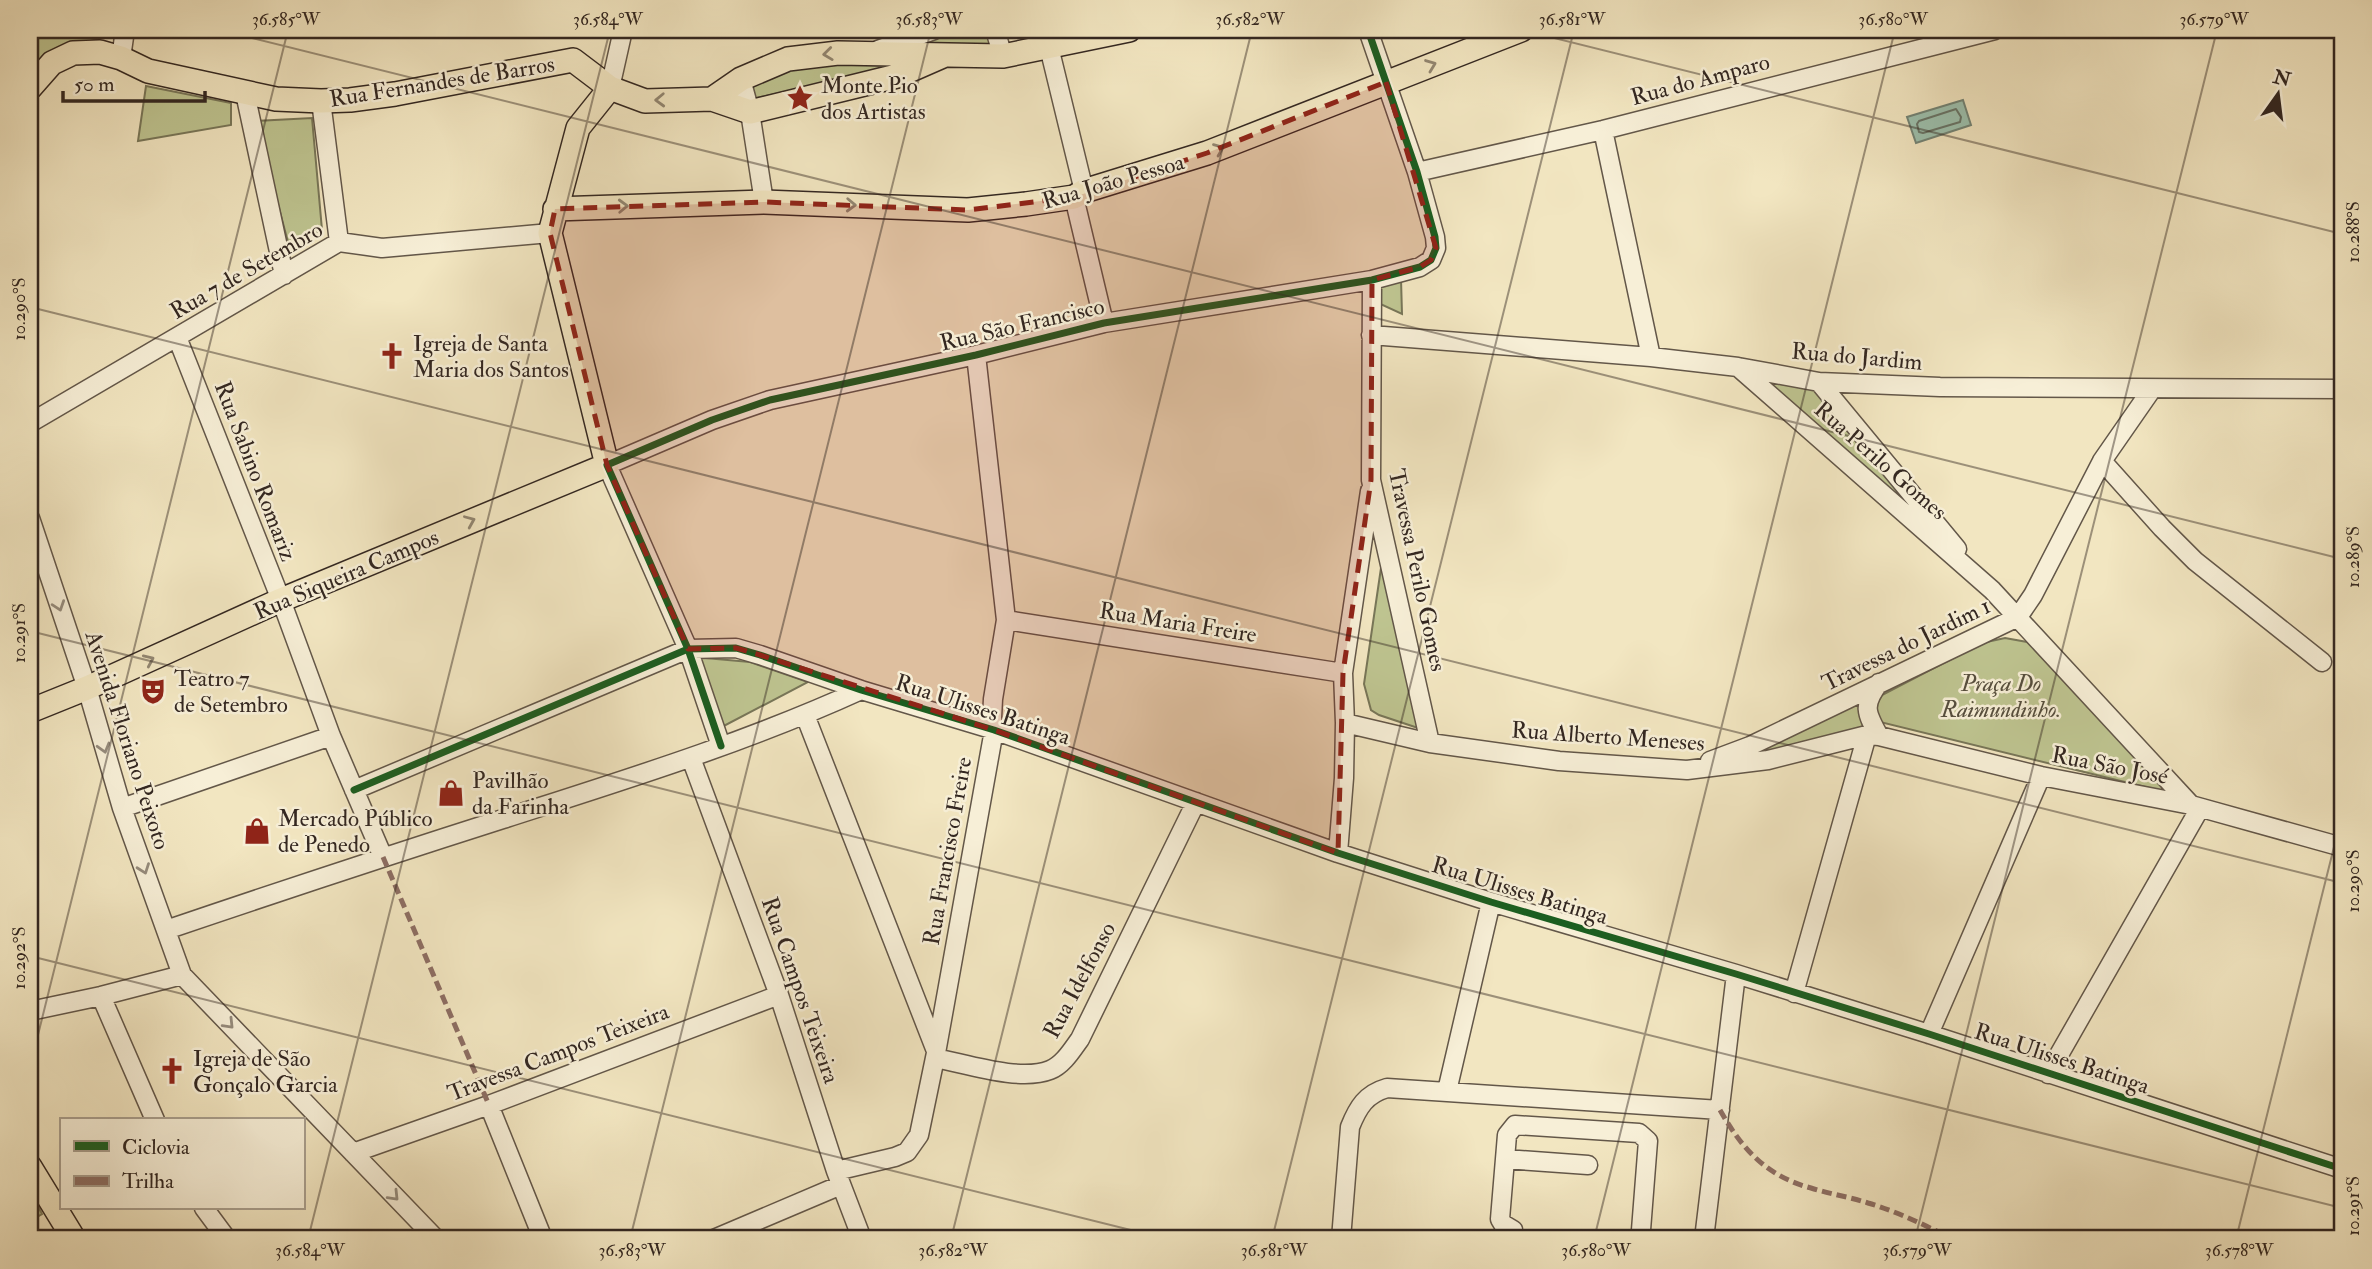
<svg xmlns="http://www.w3.org/2000/svg" width="2372" height="1269" viewBox="0 0 2372 1269" font-family="'IM FELL Double Pica',serif">
	<rect width="100%" height="100%" fill="#f2e6c1"/>
	<filter id="stains"><feTurbulence type="fractalNoise" baseFrequency=".00286" numOctaves="4"/><feColorMatrix values="0 0 0 0 .2 0 0 0 0 .09 0 0 0 0 .02 0 0 0 .5 -.17"/></filter>
	<radialGradient id="worn" r=".72"><stop offset=".6" stop-color="#630" stop-opacity="0"/><stop offset="1" stop-color="#630" stop-opacity=".3"/></radialGradient>
	<path fill="#bec490" stroke="#787658" stroke-width="2" d="M37,30H108L107,37L65,47L30,65V33Z
		M942,30H988L992,48L909,50Z
		M796,64L910,65L747,100L744,85Z
		M146,86L231,103V125L138,141Z
		M312,118L322,230L289,246L256,121Z
		M1401,279L1402,314L1376,302L1383,281Z
		M1757,381L1817,389L1957,552Z
		M1387,527L1427,731L1379,715L1371,710L1364,684Z
		M2005,638L2027,642L2178,795L1880,722L1875,707L1882,695L1982,643Z
		M694,657L750,662L808,682L718,729Z
		M1855,704L1863,709L1865,727L1862,731L1715,763Z
		M30,1190L42,1214L30,1221Z"/>
	<path fill="#9cc0ad" stroke="#728375" stroke-width="2" d="M1963,100L1971,125L1916,143L1907,117Z"/>
	<g fill="none" stroke-linecap="round" stroke-linejoin="round">
		<path stroke="#687467" stroke-width="2" d="M1956,109L1961,117L1960,122L1923,133L1919,132L1917,124L1919,121Z"/>
		<defs>
			<path id="minor" d="M995,30L1003,56
				M1049,47L1084,191
				M878,50L934,30
				M121,58L125,30
				M741,79L750,112L764,202
				M610,88L623,30
				M245,93L284,275
				M321,101L339,242
				M1603,130L1651,357
				M1417,172L1603,130L1995,30
				M1074,197L1104,323
				M1372,280L1371,480L1430,743
				M1371,335L1651,357L1738,367L1819,382L1940,387L2342,389
				M177,337L281,600L331,736L383,857
				M1738,367L1992,590L2191,805
				M1819,382L1957,549
				M30,423L339,242L382,248L550,233
				M2102,461L2162,528L2195,561L2322,662
				M30,518L87,688L122,808L182,975L436,1239
				M1006,620L1343,673
				M805,715L936,1051
				M1345,723L1430,743L1559,761L1687,770L1768,760L1867,735L1879,736L2041,776L2191,805L2342,847
				M1879,736C1866,713 1862,705 1879,683
				M721,746L688,649L607,465L712,420L770,400L976,355L1104,323L1372,280L1420,267L1431,260L1436,248L1435,237L1417,172L1368,30
				M691,758L779,995L836,1171L862,1239
				M1710,761L1750,746L2018,617L2033,595L2102,461L2152,389
				M354,790L688,649L736,648L760,655L861,690L994,730L1338,853L1491,902L1736,974L1929,1034L2342,1169
				M122,808L331,736
				M1338,853L1344,778L1345,723L1343,673L1370,491
				M166,930C278,892 390,855 503,819C624,780 745,743 861,690
				M1794,993L1867,735
				M101,996L155,1120
				M30,1011L101,996L182,975
				M1929,1034L2041,776
				M935,1058C967,1064 1020,1082 1050,1070C1063,1065 1072,1050 1080,1039L1196,802
				M2048,1074L2200,808
				M1447,1091L1491,902
				M489,1105L543,1239
				M353,1153L489,1105L779,995
				M1505,1159L1588,1165
				M836,1171L895,1157L907,1152L919,1135L936,1053L994,730L992,718L993,699L1006,620L976,355
				M204,1208L227,1239
				M714,1239L841,1185
				M1341,1239L1350,1127C1358,1107 1366,1094 1387,1088L1720,1110
				M1513,1239V1230L1503,1224L1500,1219L1507,1135L1515,1125L1639,1133L1648,1141L1641,1230
				M1704,1239L1736,974"/>
			<path id="major" d="M30,88L52,63L73,53L100,52L121,58L148,71L276,99L321,101L350,100L395,94L573,60L610,88L645,101L712,99L750,112L897,76L945,55
				M712,99L741,79L788,59L838,53L1003,56L1129,30
				M555,209L764,202L968,210L1026,204L1074,197L1084,191L1207,153L1521,30
				M30,711L87,688L281,600L607,465L550,233L578,128L610,88
				M30,1167L74,1239"/>
		</defs>
		<use href="#minor" stroke="#635749" stroke-width="21"/>
		<use href="#major" stroke="#332721" stroke-width="26"/>
		<use href="#minor" stroke="#f7efd7" stroke-width="18"/>
		<use href="#major" stroke="#f2e6c1" stroke-width="23"/>
		<path stroke="#8d6e63" stroke-width="5" stroke-dasharray="10 5" stroke-linecap="butt" d="M383,857L489,1105
			M1720,1110C1742,1149 1766,1176 1811,1188C1830,1194 1850,1197 1868,1203C1898,1212 1925,1225 1952,1239"/>
		<defs>
			<path id="cycleway" d="M721,746L688,649L607,465L712,420L770,400L976,355L1104,323L1372,280L1420,267L1431,260L1436,248L1435,237L1417,172L1368,30
				M354,790L688,649L736,648L760,655L861,690L994,730L1338,853L1491,902L1736,974L1929,1034L2342,1169"/>
		</defs>
		<use href="#cycleway" stroke="#f7efd7" stroke-width="11"/>
		<use href="#cycleway" stroke="#1b5e20" stroke-width="7"/>
	</g>
	<defs><path id="oneway-chevron" d="M-2-3.5L2.5 0L-2 3.5" fill="none" stroke-width="1.6" stroke-linecap="round" stroke-linejoin="round" transform="scale(1.75)"/></defs>
	<g stroke="#928671">
		<use href="#oneway-chevron" transform="translate(828 54) rotate(173)"/>
		<use href="#oneway-chevron" transform="translate(1431 65) rotate(-21)"/>
		<use href="#oneway-chevron" transform="translate(660 100) rotate(178)"/>
		<use href="#oneway-chevron" transform="translate(1219 149) rotate(-22)"/>
		<use href="#oneway-chevron" transform="translate(851 205) rotate(2)"/>
		<use href="#oneway-chevron" transform="translate(623 206) rotate(-2)"/>
		<use href="#oneway-chevron" transform="translate(470 521) rotate(-23)"/>
		<use href="#oneway-chevron" transform="translate(149 660) rotate(-24)"/>
	</g>
	<g stroke="#958b7c">
		<use href="#oneway-chevron" transform="translate(59 606) rotate(71)"/>
		<use href="#oneway-chevron" transform="translate(104 748) rotate(74)"/>
		<use href="#oneway-chevron" transform="translate(144 869) rotate(70)"/>
		<use href="#oneway-chevron" transform="translate(229 1024) rotate(46)"/>
		<use href="#oneway-chevron" transform="translate(394 1196) rotate(46)"/>
	</g>
	<path fill="#8f2418" fill-opacity="0.2" stroke="#8f2418" stroke-width="5" stroke-dasharray="14 9" stroke-linejoin="round" d="M1386,82L1436,248L1431,260L1420,267L1372,280L1371,480L1343,673L1338,853L994,730L760,655L736,648L688,649L607,465L550,233L555,209L764,202L968,210L1074,197L1207,153Z"/>
	<path fill="none" stroke="#332721" stroke-width="2" stroke-opacity="0.45" d="M220,30L2342,559M1522,30L2342,234M30,307L2342,883M30,631L2342,1208M30,956L1167,1239M30,1067L288,30M308,1239L610,30M630,1239L931,30M951,1239L1252,30M1272,1239L1574,30M1594,1239L1895,30M1915,1239L2217,30M2236,1239L2342,815"/>
	<defs>
		<symbol id="sight-bare" viewBox="-9 -9 18 18"><path d="M0-6L1.8-2.2L6-1.7L2.9 1.2L3.7 5.4L0 3.3L-3.7 5.4L-2.9 1.2L-6-1.7L-1.8-2.2Z" fill="#8f2418" stroke="#f7efd7" stroke-width="2.5" paint-order="stroke"/></symbol>
		<symbol id="church-bare" viewBox="-9 -9 18 18"><path d="M-1.2-6h2.4v3.5h3.3v2.4h-3.3V6h-2.4V-.1h-3.3v-2.4h3.3Z" fill="#8f2418" stroke="#f7efd7" stroke-width="2.5" paint-order="stroke"/></symbol>
		<symbol id="theatre-bare" viewBox="-9 -9 18 18"><path d="M-5-5.5Q0-4 5-5.5V0Q5 5 0 6Q-5 5-5 0ZM-3.3-2.5H-1v1.5H-3.3ZM1-2.5H3.3v1.5H1ZM-2.8 1Q0 5.5 2.8 1Z" fill="#8f2418" stroke="#f7efd7" stroke-width="2.5" paint-order="stroke"/></symbol>
		<symbol id="shop-bare" viewBox="-9 -9 18 18"><path d="M-5-2.5h2.3a2.7 3.5 0 0 1 5.4 0H5L5.5 6h-11ZM-1.5-2.5h3a1.5 2.3 0 0 0-3 0Z" fill="#8f2418" stroke="#f7efd7" stroke-width="2.5" paint-order="stroke"/></symbol>
	</defs>
	<g fill-rule="evenodd">
		<use href="#sight-bare" x="781" y="79" width="38" height="38"/>
		<use href="#church-bare" x="373" y="337" width="38" height="38"/>
		<use href="#theatre-bare" x="134" y="672" width="38" height="38"/>
		<use href="#shop-bare" x="432" y="774" width="38" height="38"/>
		<use href="#shop-bare" x="238" y="812" width="38" height="38"/>
		<use href="#church-bare" x="153" y="1052" width="38" height="38"/>
	</g>
	<g text-anchor="middle" stroke-width="5" stroke-linejoin="round" paint-order="stroke">
		<g font-size="23" fill="#332721" stroke="#f7efd7">
			<text transform="translate(1700 79) rotate(-15)" y="8">Rua do Amparo</text>
			<text transform="translate(442 81) rotate(-9)" y="8">Rua Fernandes de Barros</text>
			<text transform="translate(1113 181) rotate(-16)" y="8">Rua João Pessoa</text>
			<text transform="translate(246 270) rotate(-30)" y="8">Rua 7 de Setembro</text>
			<text transform="translate(1022 324) rotate(-13)" y="8">Rua São Francisco</text>
			<text transform="translate(1857 356) rotate(5)" y="8">Rua do Jardim</text>
			<text transform="translate(1881 460) rotate(41)" y="8">Rua Perilo Gomes</text>
			<text transform="translate(256 471) rotate(69)" y="8">Rua Sabino Romariz</text>
			<text transform="translate(1418 570) rotate(78)" y="8">Travessa Perilo Gomes</text>
			<text transform="translate(346 574) rotate(-23)" y="8">Rua Siqueira Campos</text>
			<text transform="translate(1178 622) rotate(9)" y="8">Rua Maria Freire</text>
			<text transform="translate(1906 644) rotate(-26)" y="8">Travessa do Jardim 1</text>
			<text transform="translate(983 709) rotate(18)" y="8">Rua Ulisses Batinga</text>
			<text transform="translate(1608 736) rotate(4)" y="8">Rua Alberto Meneses</text>
			<text transform="translate(128 740) rotate(72)" y="8">Avenida Floriano Peixoto</text>
			<text transform="translate(2110 765) rotate(11)" y="8">Rua São José</text>
			<text transform="translate(947 851) rotate(-80)" y="8">Rua Francisco Freire</text>
			<text transform="translate(1520 890) rotate(17)" y="8">Rua Ulisses Batinga</text>
			<text transform="translate(1079 980) rotate(-62)" y="8">Rua Idelfonso</text>
			<text transform="translate(801 990) rotate(71)" y="8">Rua Campos Teixeira</text>
			<text transform="translate(558 1052) rotate(-21)" y="8">Travessa Campos Teixeira</text>
			<text transform="translate(2062 1058) rotate(18)" y="8">Rua Ulisses Batinga</text>
		</g>
		<g font-size="23" fill="#332721" stroke="#f7efd7" text-anchor="start">
			<text x="821" y="93">Monte Pio<tspan x="821" dy="26">dos Artistas</tspan></text>
			<text x="413" y="351">Igreja de Santa<tspan x="413" dy="26">Maria dos Santos</tspan></text>
			<text x="174" y="686">Teatro 7<tspan x="174" dy="26">de Setembro</tspan></text>
			<text x="472" y="788">Pavilhão<tspan x="472" dy="26">da Farinha</tspan></text>
			<text x="278" y="826">Mercado Público<tspan x="278" dy="26">de Penedo</tspan></text>
			<text x="193" y="1066">Igreja de São<tspan x="193" dy="26">Gonçalo Garcia</tspan></text>
		</g>
		<g font-size="23" font-style="italic" fill="#564e3d" stroke="#f7efd7">
			<text x="2001" y="691">Praça Do<tspan x="2001" dy="26">Raimundinho.</tspan></text>
		</g>
	</g>
	<rect width="2372" height="1269" fill="none" stroke="#f2e6c1" stroke-width="77"/>
	<rect x="60" y="1118" width="245" height="91" fill="#f7efd7" stroke="#a99f8e" stroke-width="2"/>
	<rect x="74" y="1141" width="35" height="10" fill="#1b5e20" stroke="#a99f8e" stroke-width="2"/>
	<text x="122" y="1154" font-size="21" fill="#332721">Ciclovia</text>
	<rect x="74" y="1176" width="35" height="10" fill="#8d6e63" stroke="#a99f8e" stroke-width="2"/>
	<text x="122" y="1188" font-size="21" fill="#332721">Trilha</text>
	<g transform="translate(2278 94) rotate(14)" stroke="#f7efd7" stroke-width="5" paint-order="stroke">
	<path d="M0-5L12 26L0 18L-12 26Z" fill="#332721"/>
	<text y="-10" font-size="19" font-weight="bold" text-anchor="middle" fill="#332721">N</text>
	</g>
	<path d="M63 91v10h142v-10" fill="none" stroke="#332721" stroke-width="3.5"/>
	<text x="74" y="91" font-size="21" fill="#332721" stroke="#f7efd7" stroke-width="5" paint-order="stroke">50 m</text>
	<rect x="38" y="38" width="2296" height="1192" fill="none" stroke="#332721" stroke-width="2.5"/>
	<g font-size="18" text-anchor="middle" fill="#332721">
		<text x="286" y="25">36.585°W</text>
		<text x="608" y="25">36.584°W</text>
		<text x="929" y="25">36.583°W</text>
		<text x="1250" y="25">36.582°W</text>
		<text x="1572" y="25">36.581°W</text>
		<text x="1893" y="25">36.580°W</text>
		<text x="2214" y="25">36.579°W</text>
		<text transform="translate(2353 232) rotate(-90)" y="6">10.288°S</text>
		<text transform="translate(19 309) rotate(-90)" y="6">10.290°S</text>
		<text transform="translate(2353 557) rotate(-90)" y="6">10.289°S</text>
		<text transform="translate(19 633) rotate(-90)" y="6">10.291°S</text>
		<text transform="translate(2353 881) rotate(-90)" y="6">10.290°S</text>
		<text transform="translate(19 958) rotate(-90)" y="6">10.292°S</text>
		<text transform="translate(2353 1206) rotate(-90)" y="6">10.291°S</text>
		<text x="310" y="1256">36.584°W</text>
		<text x="632" y="1256">36.583°W</text>
		<text x="953" y="1256">36.582°W</text>
		<text x="1274" y="1256">36.581°W</text>
		<text x="1596" y="1256">36.580°W</text>
		<text x="1917" y="1256">36.579°W</text>
		<text x="2239" y="1256">36.578°W</text>
	</g>
	<rect width="100%" height="100%" filter="url(#stains)"/>
	<rect width="100%" height="100%" fill="url(#worn)"/>
</svg>
